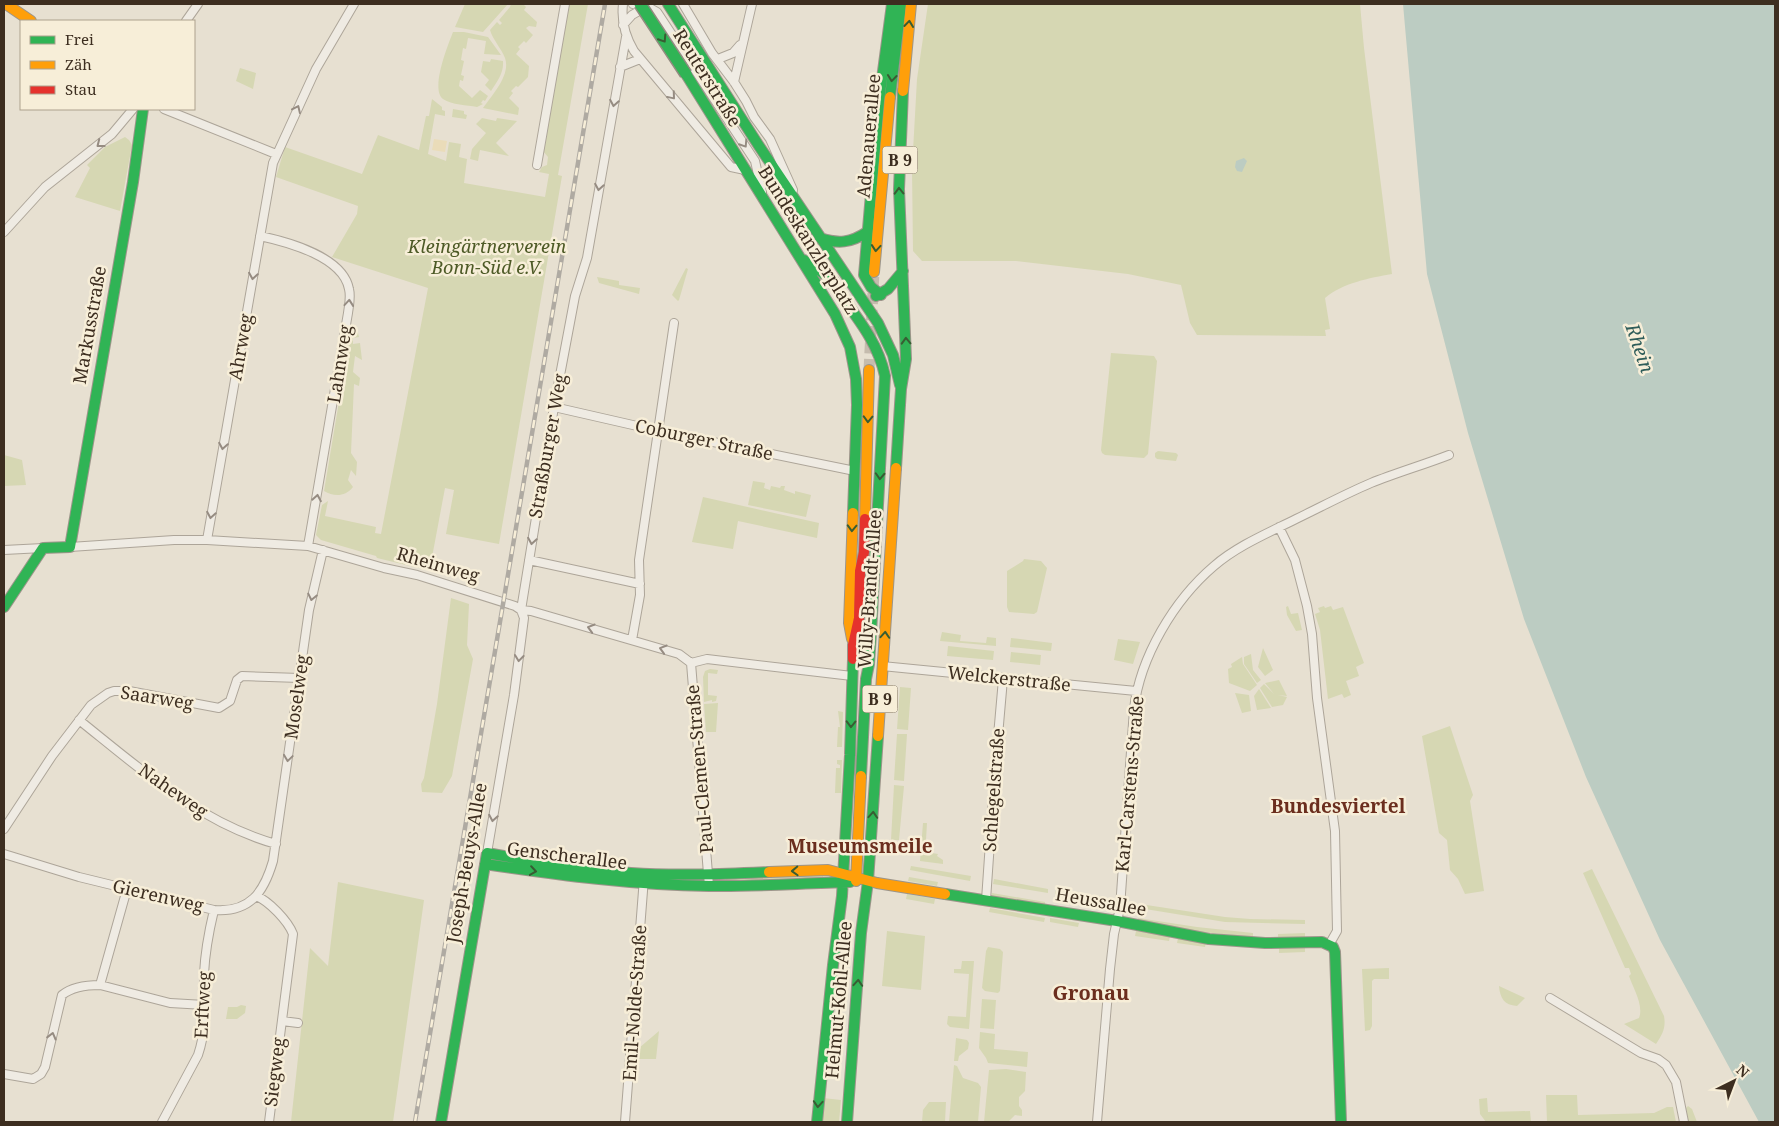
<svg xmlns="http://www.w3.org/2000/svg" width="1779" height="1126" viewBox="0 0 1779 1126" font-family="'Noto Serif',serif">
	<rect width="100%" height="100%" fill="#e7e0d1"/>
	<path fill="#d6d7b3" d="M465,4H508L483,32L455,27Z
		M511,4H526L524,5L526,7L524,10L537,22L536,27L529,26L526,28L533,35L526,43L524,41L518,47L520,49L516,54L529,66L528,77L518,87L516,86L511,91L513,93L509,98L519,108L518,115L483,108C492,95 511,75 505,58C501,48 493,40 490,30L497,22L500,25L502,23L499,20L510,7Z
		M568,4H588L558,175L562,176L499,544L446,534L454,490L445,488L430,568L424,566L423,569L377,558L376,556L321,540L316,535L322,505L328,501L325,516L376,527L375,533L381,534L428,288L332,257L357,214L358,206L276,177L285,147L362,174L378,135L419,150L426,116H429L432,99L442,107V110L445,111V116L435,114L428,154L446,161L449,142L461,144L459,157L467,159L464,183L545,197L549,174L539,172L542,167L547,165L548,157L543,151Z
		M928,4H1360L1364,48L1392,274C1369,278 1343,283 1325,298L1330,329L1325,330L1326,336L1197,335L1190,323L1181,285L1128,274L1016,261H922L913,251L912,169L917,79Z
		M453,32H464L488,37L501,55L484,54L486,41L468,38L466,49L463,48L461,60L464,61L461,75L464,76L463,81L460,80L459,86L472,98L480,90L488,96L485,101L483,100L481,103L483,104L477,107C467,105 452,105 443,99C430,89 448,45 453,32Z
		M491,59L503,61C504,73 497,82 491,91L485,85L489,80L481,72L483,61L490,62Z
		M240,68L256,73L253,89L236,81Z
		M453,109L464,111V114L467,115L466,119L452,117Z
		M482,118L496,121L497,118L517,121L496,143L509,156L480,150L478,161L470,159L472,149L486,133L476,124Z
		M125,137L129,140L132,145L120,211L75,197L90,168L87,165L105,147Z
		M686,268L688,269L679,300L678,301L672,295Z
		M597,277L619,281V285L640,288L639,294L599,283Z
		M352,324L357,329L359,337L353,338V344L360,343L362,360L355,356L353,372L360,378L359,386L354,384L351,453L357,462L356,476L351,470L348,480L353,487C345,497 334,497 324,491Z
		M1111,353L1154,356L1157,361L1148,454L1144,458L1105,455L1102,453L1101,450Z
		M1158,451L1176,453L1178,455L1176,461L1157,459L1155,457V453Z
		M4,455L22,460L26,485L4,486Z
		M753,481L765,483L764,488L770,490L771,486L780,488L781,486H785L784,490L795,494V491L811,495L806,517L748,505Z
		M703,497L819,523L817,538L738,521L733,549L692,542Z
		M1024,559L1041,561L1047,568L1037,612L1034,614L1009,612L1007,607V571L1023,561Z
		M451,598L469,604L467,645L473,659L452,776L442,793L422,792L421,784L424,778L437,704Z
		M1288,606L1291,614L1298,613L1302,630L1296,631L1287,615L1286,607Z
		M1324,606L1325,608L1331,606L1333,610L1343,607L1364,663L1356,667L1359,676L1346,681L1351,695L1344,698L1342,694L1328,699L1320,630L1315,614L1320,612L1318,608Z
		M942,632L961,635L960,641L986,643L987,637L996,638V646L940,641Z
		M1011,638L1052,643L1051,651L1010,647Z
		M1118,639L1140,642L1133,664L1114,660Z
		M948,646L994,651L993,660L947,656Z
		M1263,648L1273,670L1265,676L1258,667Z
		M1011,652L1041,655L1040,665L1010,662Z
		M1251,654L1253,670L1261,680L1257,683L1244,664V657Z
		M1242,657L1243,664L1257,685L1250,691L1229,683L1228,669L1232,667L1231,664Z
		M710,669L718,670L717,674L708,673V695L717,696L716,701L712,702V700L704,702L703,677L705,671Z
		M1279,680L1287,696L1278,695L1287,697L1283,705L1272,707L1260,688L1264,684L1274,694L1265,683Z
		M900,687L911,688L908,730L897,729Z
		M1259,689L1271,708L1257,710L1254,696Z
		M1235,693L1249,695L1251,711L1242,713Z
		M718,703L716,732H706L704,704Z
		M838,711L843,712L842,747H837L838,727H840Z
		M1450,726L1473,795L1470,801L1484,891L1465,894L1458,879L1450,870L1447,840L1439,833L1422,736Z
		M897,734H907L904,781L894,780Z
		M837,760H842L841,793H835L836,768H840V765L837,764Z
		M894,785L904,786L899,840H891Z
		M923,823H927L926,840L930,841L932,843V853L938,854L937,856L943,860V864L920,861Z
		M911,866L971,876L970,881L910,870Z
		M1592,869L1664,1016C1666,1027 1663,1034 1656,1044L1624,1024L1639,1018C1644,1005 1633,988 1629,976L1631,974L1629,968H1625L1583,873Z
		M823,874V878L726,882V879Z
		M909,877L938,882L937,886L908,881Z
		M994,879L1048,889V893L993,884Z
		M338,882L424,900L393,1122H291L310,948L328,966Z
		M1056,890L1102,897L1101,902L1055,894Z
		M992,893L1045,902V906L991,898Z
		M907,894L935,899L934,904L906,899Z
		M1140,904L1225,917L1250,919L1305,920V924L1225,922L1139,908Z
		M990,908L1045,918L1044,922L989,912Z
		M1050,918L1079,923L1078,927L1050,922Z
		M1138,918L1197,927L1253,933V937L1192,931L1138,921Z
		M887,931L925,936L921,990L882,986Z
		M1136,931L1170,936L1169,941L1135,936Z
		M1305,933V938H1278V934Z
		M1178,938L1206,942L1205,947L1177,943Z
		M988,947L1000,949L1003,952L1000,991L998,993L985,991L982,988L986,951Z
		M1305,947V952L1279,953V948Z
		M962,961H974L969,1029L950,1027L947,1024L948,1016L966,1017L969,974L954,973V969H961Z
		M1389,968V979H1374L1372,981V1026L1370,1030L1365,1031L1362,969Z
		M1499,986L1525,998L1517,1006C1504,1005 1500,998 1499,986Z
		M982,999L996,1000L994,1029L980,1028Z
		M241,1005L246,1006L245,1013L237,1019H226L228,1007H237Z
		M659,1031L656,1059H638L639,1048Z
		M980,1032L995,1034L994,1049L1028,1052L1027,1067L988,1063L986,1058L979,1048Z
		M956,1038L967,1040L969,1043L968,1049L959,1056L958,1061H954Z
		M954,1065L957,1066L963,1078L978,1083L981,1087L978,1122H949Z
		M1006,1069L1026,1072L1025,1091L1019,1097V1106L1022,1110V1116L1015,1115L1008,1122H984L989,1070Z
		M1546,1095H1577L1578,1115L1654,1113L1667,1107H1673L1676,1122H1547Z
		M823,1098L841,1100L839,1122H822Z
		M1487,1098L1488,1112L1530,1111L1531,1122H1486L1480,1114L1479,1099Z
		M929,1102H946L945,1122H922L923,1110Z
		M1688,1106L1692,1109L1697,1122H1688L1686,1108Z"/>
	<path fill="#eadcb9" d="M434,139L447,141L445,152L432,150Z"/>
	<path fill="#bcccc2" d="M1403,4H1775V1122H1759L1660,940L1586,777L1524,619L1468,433L1427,274Z
		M1244,158L1247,161L1242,172L1237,171L1235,167L1236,161Z"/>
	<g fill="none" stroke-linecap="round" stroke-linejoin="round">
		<path stroke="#c5bcae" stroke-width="11" stroke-dasharray="11 5.5" stroke-linecap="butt" d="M869,370L874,272"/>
		<defs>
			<path id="street" d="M623,4C621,21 625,36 634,51L731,167L745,170
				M633,4L650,8L657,12L755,161L762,192
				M683,4L712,53L734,82L746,101L754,117L770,139L793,190
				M186,21L198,4
				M623,25L632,15L646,7
				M718,59L733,53L740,45
				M620,67L640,59
				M734,82L752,4
				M164,109L276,154
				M537,165L565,4
				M4,232L45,187L112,134L133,109
				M260,236C288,242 343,257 349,289C351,297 349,305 348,313L308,546
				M554,407L659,431L855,471
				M1279,527L1295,560L1307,606L1312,634L1317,698L1335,831L1337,931L1329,945
				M207,540L273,163L316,69L354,4
				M70,547L174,540H207L308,546L384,568L417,575L515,606L521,610L531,611L679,654L691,663
				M4,550L43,548
				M529,560L640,584
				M521,610L554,407L575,296L587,258L626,37
				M632,640L640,595L639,560L674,323
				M691,663L709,886
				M691,663L707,659L852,676
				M882,666L1136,691
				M79,720C139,768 200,823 276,844
				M4,829L52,756L91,705L108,693L114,691H129L219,708L230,701L237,680L242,676L300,678
				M487,853L514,695L524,618L521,610
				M4,854L79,877L214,910C250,913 264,892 273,861L309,610L323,550
				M256,896C269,901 288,921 293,934L269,1122
				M986,900L995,770L1003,679
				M100,985L170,1003L205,1005
				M1550,998L1641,1053L1658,1059L1666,1065L1676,1082L1684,1122
				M282,1021L298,1023
				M4,1074L33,1079L41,1074L45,1067L62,995C72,987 87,985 100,985L127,889
				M162,1122L198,1055C208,1025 204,1004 204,974C205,952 209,931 214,910
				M625,1122L644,878
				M1097,1122L1110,969L1114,934L1120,908L1134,709C1140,657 1174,600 1214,566C1237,546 1268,533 1296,519C1321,507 1345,494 1371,483C1396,473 1423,465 1449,455"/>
			<path id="fast" d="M668,4L759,146L878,323L893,355L900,385
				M686,74L835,314L850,347L856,379L857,405L853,513
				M890,97L901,4
				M820,238C838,244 851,243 867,232
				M804,260L834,281
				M828,277C850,310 877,337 885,376L871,634L869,664L866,679L861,776
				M881,295L871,287L864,275L879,101L892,4
				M876,296L888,289L903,271
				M896,468L901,389L906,359L899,189L903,91
				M4,607L43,548L70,547L133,182L143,109
				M485,864C559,875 634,885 709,886C756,887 803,883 850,882
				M945,894L1117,921L1209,939L1265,943L1322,942L1333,947L1335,952L1341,1122
				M441,1122L487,853C535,862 582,870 631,873C677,876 723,874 769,872
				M817,1122L833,965L842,896L850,755L853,659
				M847,1122L861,933L868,881L878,736"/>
			<path id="slow" d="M6,4L31,21
				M903,91L911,4
				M874,272L890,97
				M865,519L869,370
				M852,639L849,623L853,513
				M878,736L896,468
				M769,872L828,870L877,883L945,894
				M856,881L861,776"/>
			<path id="jam" d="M853,659V645L859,618L860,571L864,552L865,519"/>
		</defs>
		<use href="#street" stroke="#ada599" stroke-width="10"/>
		<use href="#fast" stroke="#9c958a" stroke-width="12"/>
		<use href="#slow" stroke="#9c958a" stroke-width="12"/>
		<use href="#jam" stroke="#9c958a" stroke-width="12"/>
		<use href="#street" stroke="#efebe3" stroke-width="8"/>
		<use href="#fast" stroke="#30b455" stroke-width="10"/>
		<use href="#slow" stroke="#ff9f0a" stroke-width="10"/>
		<use href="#jam" stroke="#e5322d" stroke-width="10"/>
		<defs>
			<path id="rail" d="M415,1122L605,4"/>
		</defs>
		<use href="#rail" stroke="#afaaa2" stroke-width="4.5"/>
		<use href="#rail" stroke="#f7eed8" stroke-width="2.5" stroke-dasharray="8" stroke-linecap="butt"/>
		<defs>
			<path id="fast-bridge" d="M640,4L686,74"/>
		</defs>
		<use href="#fast-bridge" stroke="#928b80" stroke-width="14" stroke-linecap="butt"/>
		<use href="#fast-bridge" stroke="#30b455" stroke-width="11"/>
	</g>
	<defs><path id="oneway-chevron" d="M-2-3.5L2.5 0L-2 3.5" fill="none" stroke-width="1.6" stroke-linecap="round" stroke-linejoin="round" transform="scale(1.25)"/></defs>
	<g stroke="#385d33">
		<use href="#oneway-chevron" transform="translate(909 24) rotate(-84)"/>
		<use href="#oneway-chevron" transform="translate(663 39) rotate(57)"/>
		<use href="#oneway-chevron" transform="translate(892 78) rotate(96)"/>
		<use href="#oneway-chevron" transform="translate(899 191) rotate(-91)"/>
		<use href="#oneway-chevron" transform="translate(876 248) rotate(95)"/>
		<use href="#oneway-chevron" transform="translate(906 341) rotate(-92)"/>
		<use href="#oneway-chevron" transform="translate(868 419) rotate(92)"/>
		<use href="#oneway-chevron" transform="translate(880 476) rotate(93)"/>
		<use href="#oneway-chevron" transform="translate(852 528) rotate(92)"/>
		<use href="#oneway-chevron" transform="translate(885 635) rotate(-86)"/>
		<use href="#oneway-chevron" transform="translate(851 724) rotate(91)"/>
		<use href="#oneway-chevron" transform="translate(873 815) rotate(-86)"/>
		<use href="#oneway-chevron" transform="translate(533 871) rotate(8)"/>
		<use href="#oneway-chevron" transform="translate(795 871) rotate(178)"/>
		<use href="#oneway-chevron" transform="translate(858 983) rotate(-86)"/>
		<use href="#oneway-chevron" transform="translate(818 1104) rotate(94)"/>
	</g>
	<g stroke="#968c82">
		<use href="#oneway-chevron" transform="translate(672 96) rotate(50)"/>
		<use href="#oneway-chevron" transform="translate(614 103) rotate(100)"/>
		<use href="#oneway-chevron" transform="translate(297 109) rotate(-65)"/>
		<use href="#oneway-chevron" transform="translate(100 144) rotate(142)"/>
		<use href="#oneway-chevron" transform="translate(744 144) rotate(57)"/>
		<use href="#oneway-chevron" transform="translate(599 187) rotate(100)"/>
		<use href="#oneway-chevron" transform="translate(253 276) rotate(99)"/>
		<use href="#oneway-chevron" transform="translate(349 303) rotate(-85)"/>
		<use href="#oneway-chevron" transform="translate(223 446) rotate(100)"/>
		<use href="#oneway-chevron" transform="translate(317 498) rotate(-80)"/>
		<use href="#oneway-chevron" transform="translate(211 515) rotate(100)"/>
		<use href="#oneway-chevron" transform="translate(532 541) rotate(99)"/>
		<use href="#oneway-chevron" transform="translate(312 597) rotate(102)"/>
		<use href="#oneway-chevron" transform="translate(591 628) rotate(-164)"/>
		<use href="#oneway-chevron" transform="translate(663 649) rotate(-163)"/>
		<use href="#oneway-chevron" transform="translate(519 658) rotate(97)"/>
		<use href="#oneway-chevron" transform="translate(288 758) rotate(98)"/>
		<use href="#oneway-chevron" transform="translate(493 818) rotate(100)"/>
		<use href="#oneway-chevron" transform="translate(52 1036) rotate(-76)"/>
	</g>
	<g text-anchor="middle" stroke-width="5" stroke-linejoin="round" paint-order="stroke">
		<g fill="#f7eed8" stroke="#756857" stroke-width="1">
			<rect x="882.5" y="146.5" width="35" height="27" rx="4"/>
			<rect x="862.5" y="685.5" width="35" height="27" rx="4"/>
		</g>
		<g font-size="16" font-weight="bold" fill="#3d2e20">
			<text x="900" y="166">B 9</text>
			<text x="880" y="705">B 9</text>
		</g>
		<g font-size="18" fill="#3d2e20" stroke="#f7eed8">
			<text transform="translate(707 78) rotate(58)" y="6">Reuterstraße</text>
			<text transform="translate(869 136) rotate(-85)" y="6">Adenauerallee</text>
			<text transform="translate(808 240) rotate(58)" y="6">Bundeskanzlerplatz</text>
			<text transform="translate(90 325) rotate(-80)" y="6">Markusstraße</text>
			<text transform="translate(241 347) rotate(-80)" y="6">Ahrweg</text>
			<text transform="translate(340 364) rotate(-81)" y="6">Lahnweg</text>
			<text transform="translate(704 440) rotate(12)" y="6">Coburger Straße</text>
			<text transform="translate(548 446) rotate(-80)" y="6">Straßburger Weg</text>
			<text transform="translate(438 565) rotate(16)" y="6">Rheinweg</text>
			<text transform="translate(870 589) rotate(-86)" y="6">Willy-Brandt-Allee</text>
			<text transform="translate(1009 679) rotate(6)" y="6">Welckerstraße</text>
			<text transform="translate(297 697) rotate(-82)" y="6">Moselweg</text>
			<text transform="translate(157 698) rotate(9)" y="6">Saarweg</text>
			<text transform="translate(700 769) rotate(-95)" y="6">Paul-Clemen-Straße</text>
			<text transform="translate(1130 784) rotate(-85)" y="6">Karl-Carstens-Straße</text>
			<text transform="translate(994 790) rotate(-86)" y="6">Schlegelstraße</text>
			<text transform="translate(173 791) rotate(35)" y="6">Naheweg</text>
			<text transform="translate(567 856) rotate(7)" y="6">Genscherallee</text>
			<text transform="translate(467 863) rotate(-80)" y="6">Joseph-Beuys-Allee</text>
			<text transform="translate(158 896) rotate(13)" y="6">Gierenweg</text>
			<text transform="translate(1101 902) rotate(10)" y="6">Heussallee</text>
			<text transform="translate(839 1000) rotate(-85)" y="6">Helmut-Kohl-Allee</text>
			<text transform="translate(635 1003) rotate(-86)" y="6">Emil-Nolde-Straße</text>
			<text transform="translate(203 1005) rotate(-87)" y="6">Erftweg</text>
			<text transform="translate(275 1072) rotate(-83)" y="6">Siegweg</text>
		</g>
		<g font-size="18" font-style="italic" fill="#4d5a26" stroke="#f7eed8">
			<text x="487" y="253">Kleingärtnerverein<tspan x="487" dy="21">Bonn-Süd e.V.</tspan></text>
		</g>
		<g font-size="19" font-style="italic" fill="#2f5d5a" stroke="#f7eed8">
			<text transform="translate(1640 348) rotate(71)" y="7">Rhein</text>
		</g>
		<g font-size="19" font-weight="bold" fill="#6b2e1e" stroke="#f7eed8">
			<text x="1338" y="813">Bundesviertel</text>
			<text x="860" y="853">Museumsmeile</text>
		</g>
		<g font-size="20" font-weight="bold" fill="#6b2e1e" stroke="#f7eed8">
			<text x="1091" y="1000">Gronau</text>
		</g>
	</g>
	<rect width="1779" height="1126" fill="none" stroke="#3d2e20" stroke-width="10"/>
	<rect x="20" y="20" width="175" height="90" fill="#f7eed8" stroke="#ada18e"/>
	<rect x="30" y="36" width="25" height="8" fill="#30b455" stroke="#ada18e"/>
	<text x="65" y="45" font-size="15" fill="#3d2e20">Frei</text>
	<rect x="30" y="61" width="25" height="8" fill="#ff9f0a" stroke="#ada18e"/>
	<text x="65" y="70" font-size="15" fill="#3d2e20">Zäh</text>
	<rect x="30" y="86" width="25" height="8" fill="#e5322d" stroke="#ada18e"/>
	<text x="65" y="95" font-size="15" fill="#3d2e20">Stau</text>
	<g transform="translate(1734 1081) rotate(42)" stroke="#f7eed8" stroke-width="4" paint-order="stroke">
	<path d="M0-4L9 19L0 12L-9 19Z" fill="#3d2e20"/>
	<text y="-8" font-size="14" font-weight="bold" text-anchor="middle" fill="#3d2e20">N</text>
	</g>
</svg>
